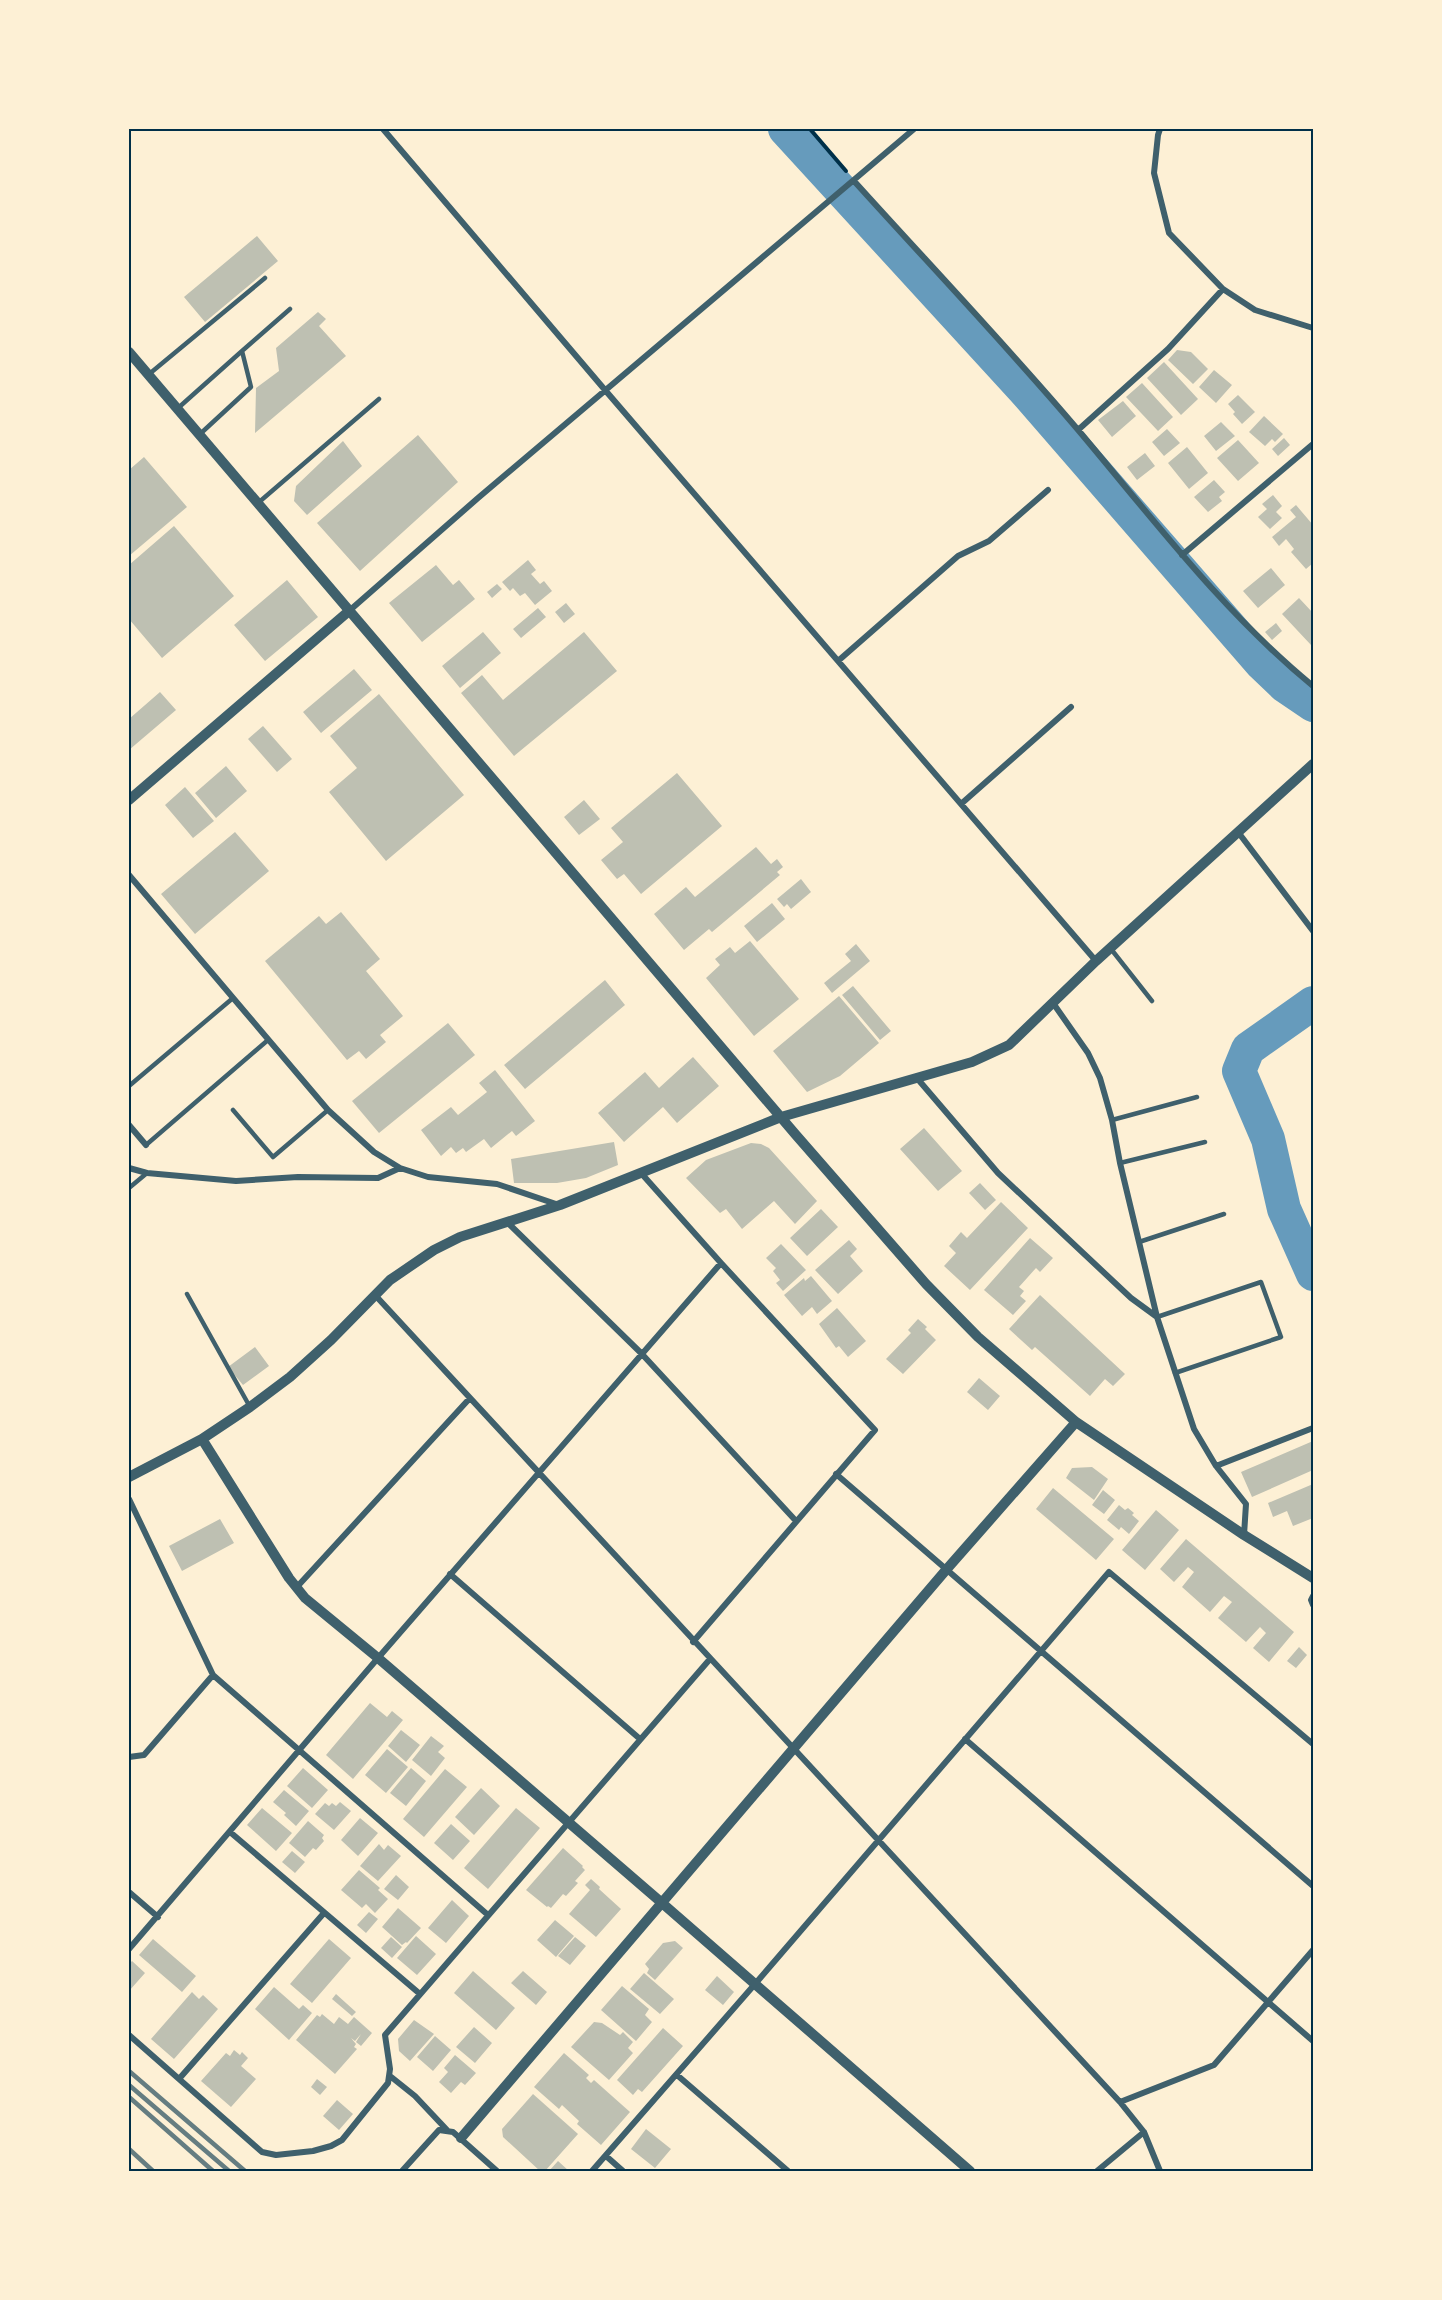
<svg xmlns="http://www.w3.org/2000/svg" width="1442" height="2300" viewBox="0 0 1442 2300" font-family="'Fira Sans Condensed',sans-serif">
	<rect width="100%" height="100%" fill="#fdf0d5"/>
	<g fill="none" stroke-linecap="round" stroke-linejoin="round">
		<path stroke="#669bbc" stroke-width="34" d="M785,129L1025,391L1262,664L1285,686L1313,705
			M1313,1003L1248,1049L1239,1071L1268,1139L1284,1209L1313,1274"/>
	</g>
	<path fill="#bec0b2" d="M257,236L278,261L205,322L184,297Z
		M318,312L326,319L319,326L346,356L255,433L256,388L279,371L276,348Z
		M1177,350L1191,352L1208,369L1193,384L1168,360Z
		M1164,362L1198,399L1181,415L1147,378Z
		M1214,370L1232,385L1216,403L1199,387Z
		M1142,383L1173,417L1158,431L1126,397Z
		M1238,395L1255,412L1242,424L1233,414L1235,412L1228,404Z
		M1123,401L1136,416L1112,437L1098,420Z
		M1264,416L1283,434L1275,442L1272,439L1265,446L1249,432Z
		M1221,422L1235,436L1216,451L1204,436Z
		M1167,429L1180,443L1164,456L1152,442Z
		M418,435L458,482L360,571L317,523Z
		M1284,438L1290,445L1278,456L1272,449Z
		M1238,440L1259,463L1238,481L1217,458Z
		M343,441L362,466L307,515L294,501L296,486Z
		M1187,447L1208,473L1189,489L1168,463Z
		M1145,453L1155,466L1137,480L1127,467Z
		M144,457L187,507L129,556V470Z
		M1214,480L1225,492L1219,497L1222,501L1208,512L1194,497Z
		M1273,495L1282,506L1276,512L1282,518L1270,529L1258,517L1267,509L1262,504Z
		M1296,505L1313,525V563L1306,569L1291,552L1294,549L1286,539L1279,546L1272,537L1296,517L1290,510Z
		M174,526L234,596L162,658L129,619V565Z
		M528,560L536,570L531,574L540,584L544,581L552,591L535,605L525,593L520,596L513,588L510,591L502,582Z
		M436,565L453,585L459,580L475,599L422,642L389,603Z
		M1271,568L1285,585L1258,608L1243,591Z
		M287,580L318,617L265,661L234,625Z
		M497,584L502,589L492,598L487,592Z
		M1299,598L1313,613V643L1311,645L1282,614Z
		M566,603L575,614L564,623L555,612Z
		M538,608L546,617L521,638L513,629Z
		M1276,623L1282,631L1272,640L1265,632Z
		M483,632L501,653L460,688L442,666Z
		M584,632L617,671L514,756L461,693L482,675L503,700Z
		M354,669L372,690L321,733L303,712Z
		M160,692L176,710L129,750V719Z
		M379,694L464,795L386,861L329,792L357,768L330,736Z
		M263,726L292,759L277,772L248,739Z
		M226,766L247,791L216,818L195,793Z
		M677,773L722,826L641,894L624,874L617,879L601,860L623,842L611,828Z
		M185,787L214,821L193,838L165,805Z
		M584,800L600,819L579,835L564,817Z
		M235,832L269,871L195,934L161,894Z
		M756,847L771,864L777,859L783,867L777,872L780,875L712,932L709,929L684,950L654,914L686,887L695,897Z
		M801,879L811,892L791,909L787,904L784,907L777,899Z
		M772,903L785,919L757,942L744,926Z
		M341,912L380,959L366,971L403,1016L380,1035L386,1042L366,1059L359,1051L347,1060L265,961L319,916L326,924Z
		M750,941L799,999L754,1036L706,978L720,965L715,959L730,947L735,953Z
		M856,944L870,961L832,993L824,983L851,961L845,954Z
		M605,980L625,1005L525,1089L504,1065Z
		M853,986L891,1031L880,1040L842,995Z
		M839,996L879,1043L840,1076L807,1092L773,1051Z
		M448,1023L475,1055L379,1133L352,1101Z
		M693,1057L719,1086L677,1123L663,1107L624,1142L598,1113L645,1072L659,1088Z
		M495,1070L535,1121L516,1136L512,1131L491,1148L484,1139L466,1152L463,1148L456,1153L451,1147L441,1156L421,1130L451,1107L458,1115L487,1092L479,1083Z
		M924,1128L962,1171L938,1191L900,1149Z
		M614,1142L618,1165L586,1178L557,1183H514L511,1159Z
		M751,1143L761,1144L769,1148L817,1201L795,1224L774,1201L742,1229L726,1209L720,1213L686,1178L706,1160Z
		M980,1183L996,1200L985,1210L969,1193Z
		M1001,1202L1028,1228L970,1290L944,1266L956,1253L949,1246L961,1232L967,1238Z
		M821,1209L838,1227L807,1256L790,1238Z
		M1030,1238L1053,1258L1040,1272L1036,1268L1019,1287L1024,1291L1020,1296L1026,1301L1013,1315L984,1290Z
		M849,1240L857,1249L850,1256L863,1271L838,1294L815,1270Z
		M781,1244L806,1270L783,1291L776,1283L780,1280L773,1271L776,1268L766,1258Z
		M811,1276L832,1301L817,1314L812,1307L802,1316L784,1295L804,1278L805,1281Z
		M1040,1295L1125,1374L1113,1386L1105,1379L1090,1396L1035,1347L1032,1350L1009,1329Z
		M837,1308L866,1341L848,1357L839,1346L836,1348L819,1324Z
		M918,1319L927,1327L925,1329L936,1340L903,1374L886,1359L911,1333L908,1330Z
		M255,1347L269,1366L243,1385L228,1367Z
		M979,1378L1000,1396L988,1410L967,1392Z
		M1313,1441V1470L1252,1497L1241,1472Z
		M1092,1467L1108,1479L1094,1500L1066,1478L1072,1468Z
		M1313,1484V1518L1293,1526L1287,1511L1273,1517L1268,1503Z
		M1053,1488L1114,1539L1096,1560L1036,1509Z
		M1103,1490L1115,1500L1104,1514L1092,1505Z
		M1119,1505L1125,1510L1128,1508L1134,1513L1132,1515L1139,1521L1129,1534L1121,1527L1119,1530L1107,1520Z
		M1156,1510L1179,1530L1145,1570L1122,1550Z
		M220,1519L234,1543L182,1571L169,1546Z
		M1186,1539L1294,1632L1269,1662L1253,1648L1266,1633L1260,1627L1246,1642L1218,1618L1232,1602L1224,1596L1210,1612L1182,1587L1194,1572L1188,1567L1174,1582L1160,1569Z
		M1299,1647L1307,1655L1296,1668L1287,1661Z
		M370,1703L387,1717L392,1711L403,1720L353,1779L326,1755Z
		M401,1730L420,1745L406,1762L388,1746Z
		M431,1736L444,1746L438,1752L445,1758L431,1776L412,1760Z
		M387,1749L408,1767L386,1793L365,1775Z
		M303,1768L328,1790L312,1808L287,1786Z
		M411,1768L426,1781L406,1806L390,1793Z
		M445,1769L467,1787L424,1837L403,1819Z
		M481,1788L500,1806L474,1835L455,1817Z
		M284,1790L309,1811L296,1826L284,1815L286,1813L273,1802Z
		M340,1802L351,1811L334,1830L315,1814L325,1803L329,1806L332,1803L336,1806Z
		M262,1808L292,1833L276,1851L247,1825Z
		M516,1808L540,1828L488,1889L464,1868Z
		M360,1818L378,1833L358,1856L341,1840Z
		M308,1821L324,1835L322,1838L324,1841L316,1850L313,1848L305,1857L289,1843Z
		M451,1824L470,1841L453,1860L434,1843Z
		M379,1844L384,1850L388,1845L401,1856L378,1881L360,1866Z
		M563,1848L583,1866L582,1867L585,1870L575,1881L578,1883L566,1896L563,1894L551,1908L548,1906L547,1907L526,1890Z
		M292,1851L305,1862L295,1873L282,1862Z
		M359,1870L380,1888L378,1890L388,1899L375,1913L366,1904L362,1908L341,1890Z
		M396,1875L409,1887L398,1900L384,1889Z
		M591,1879L600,1887L599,1889L621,1909L596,1937L569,1914L590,1890L585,1885Z
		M452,1900L469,1916L446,1943L428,1928Z
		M398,1908L421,1928L407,1943L406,1942L402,1945L382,1927Z
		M369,1912L378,1919L366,1933L357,1925Z
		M555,1920L574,1936L556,1957L537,1940Z
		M416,1936L436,1954L417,1975L397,1958Z
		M391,1937L402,1947L392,1958L381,1948Z
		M575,1937L586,1946L570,1965L558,1956Z
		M153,1939L196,1976L182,1992L139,1955Z
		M329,1939L351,1958L312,2003L290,1984Z
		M675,1941L683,1948L655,1980L647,1973L649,1969L645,1964L663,1943Z
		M132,1961L145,1973L129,1991V1964Z
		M473,1971L515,2008L496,2030L454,1993Z
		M523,1971L547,1992L536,2005L511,1983Z
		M644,1973L674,1999L660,2014L630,1989Z
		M717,1976L734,1992L723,2005L705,1990Z
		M622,1986L649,2009L645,2015L652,2022L636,2041L601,2010Z
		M274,1987L299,2009L303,2005L312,2013L289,2040L255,2009Z
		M192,1992L199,1999L203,1995L218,2009L174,2059L151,2039Z
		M336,1994L356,2012L352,2016L332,1999Z
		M322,2014L334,2024L339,2017L348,2024L354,2017L372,2033L361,2046L356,2042L361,2034L355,2041L351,2038L356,2044L354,2047L357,2049L335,2074L296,2040L317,2015L320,2017Z
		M414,2020L434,2034L410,2061L399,2051L398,2039Z
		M594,2022L602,2023L620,2035L623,2032L633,2042L628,2048L633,2053L609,2080L571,2047Z
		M474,2027L492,2043L475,2063L456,2047Z
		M663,2028L683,2046L642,2092L638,2089L633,2095L617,2080Z
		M435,2036L451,2050L433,2071L417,2057Z
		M234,2050L240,2055L242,2052L248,2058L241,2066L256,2079L231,2107L201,2081L226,2053L230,2056Z
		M564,2053L589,2075L586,2078L591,2083L594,2080L630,2112L601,2145L577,2124L579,2121L562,2105L559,2109L534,2087Z
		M455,2055L476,2073L465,2085L461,2082L451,2093L439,2082L448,2072L444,2068Z
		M317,2079L327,2087L320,2095L311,2087Z
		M533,2094L578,2134L545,2171H540L503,2137L502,2129Z
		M337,2100L353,2114L339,2130L323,2116Z
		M646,2129L671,2149L655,2168L631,2149Z
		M558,2161L569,2171H549Z"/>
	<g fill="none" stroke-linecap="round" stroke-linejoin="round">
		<path stroke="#003049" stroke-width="4" d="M810,129L846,171"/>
		<path stroke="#3f606c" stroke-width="4.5" d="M242,351L290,309
			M148,375L265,278
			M177,409L242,351L251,387L199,435
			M258,503L379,399
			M1111,949L1152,1001
			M129,1086L233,998
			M233,1110L273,1157L328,1110
			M1112,1120L1197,1097
			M146,1145L268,1040
			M1120,1163L1205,1142
			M129,1188L147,1173
			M1139,1242L1224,1214
			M187,1294L250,1407
			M1157,1317L1261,1282L1281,1337L1175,1373"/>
		<path stroke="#3f606c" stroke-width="6" d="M383,129L605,390L1096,961
			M1160,129L1158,135L1154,173L1169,233L1223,289L1255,310L1313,328
			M854,181C929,264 1007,346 1079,431C1154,520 1223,612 1313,686
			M1078,430L1168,349L1223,289
			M1182,555L1313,444
			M349,611L478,498L914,129
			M838,661L958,556L989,541L1048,490
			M961,804L1071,707
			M1238,832L1313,931
			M129,875L328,1110L374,1152L400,1168L428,1177L497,1184L559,1205
			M1053,1003L1088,1053L1100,1078L1112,1120L1120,1163L1157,1317L1194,1429L1216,1466L1246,1504L1244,1535
			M916,1077L998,1173L1131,1298L1157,1317
			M129,1125L146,1145
			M129,1168L147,1173L236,1181L298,1177L378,1178L400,1168
			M641,1173L721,1263L875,1430L693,1642
			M507,1222L641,1353L796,1521
			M375,1295L1120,2102L1144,2132L1160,2171
			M1216,1466L1313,1428
			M836,1474L1313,1886
			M129,1499L213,1675L488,1915
			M450,1574L640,1739
			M296,1588L470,1398
			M1313,1596L1311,1600L1313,1605
			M965,1739L1313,2041
			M129,1757L144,1755L213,1675
			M230,1832L420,1994
			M129,1892L158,1917
			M129,1949L378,1658L721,1263
			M129,2035L262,2152L276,2155L313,2151L331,2146L342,2140L388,2083L390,2069L385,2035L710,1659
			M677,2075L788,2171
			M390,2076L415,2096L447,2130
			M179,2079L324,1913
			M1120,2102L1214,2065L1313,1950
			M606,2156L623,2171
			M402,2171L439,2130L453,2132L497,2171
			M592,2171L755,1984L1109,1572L1313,1744
			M1097,2171L1144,2132"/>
		<path stroke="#3f606c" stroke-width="10" d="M129,352L796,1135L926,1284L978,1337L1076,1422L1244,1535L1313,1578
			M129,800L349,611
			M202,1439L289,1578L305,1598L378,1658L662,1903L970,2171
			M129,1477L202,1439L250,1407L290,1377L331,1340L390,1280L434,1250L460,1237L560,1205L781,1117L972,1062L1009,1045L1096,961L1313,764
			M461,2138L946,1570L1076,1422"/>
		<path stroke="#657d81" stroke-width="4.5" d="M129,2071L245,2171
			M129,2085L229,2171
			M129,2097L213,2171
			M129,2149L153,2171"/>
	</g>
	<rect width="1442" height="2300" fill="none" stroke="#fdf0d5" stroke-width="261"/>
	<rect x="130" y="130" width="1182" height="2040" fill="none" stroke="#003049" stroke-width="2"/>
</svg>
